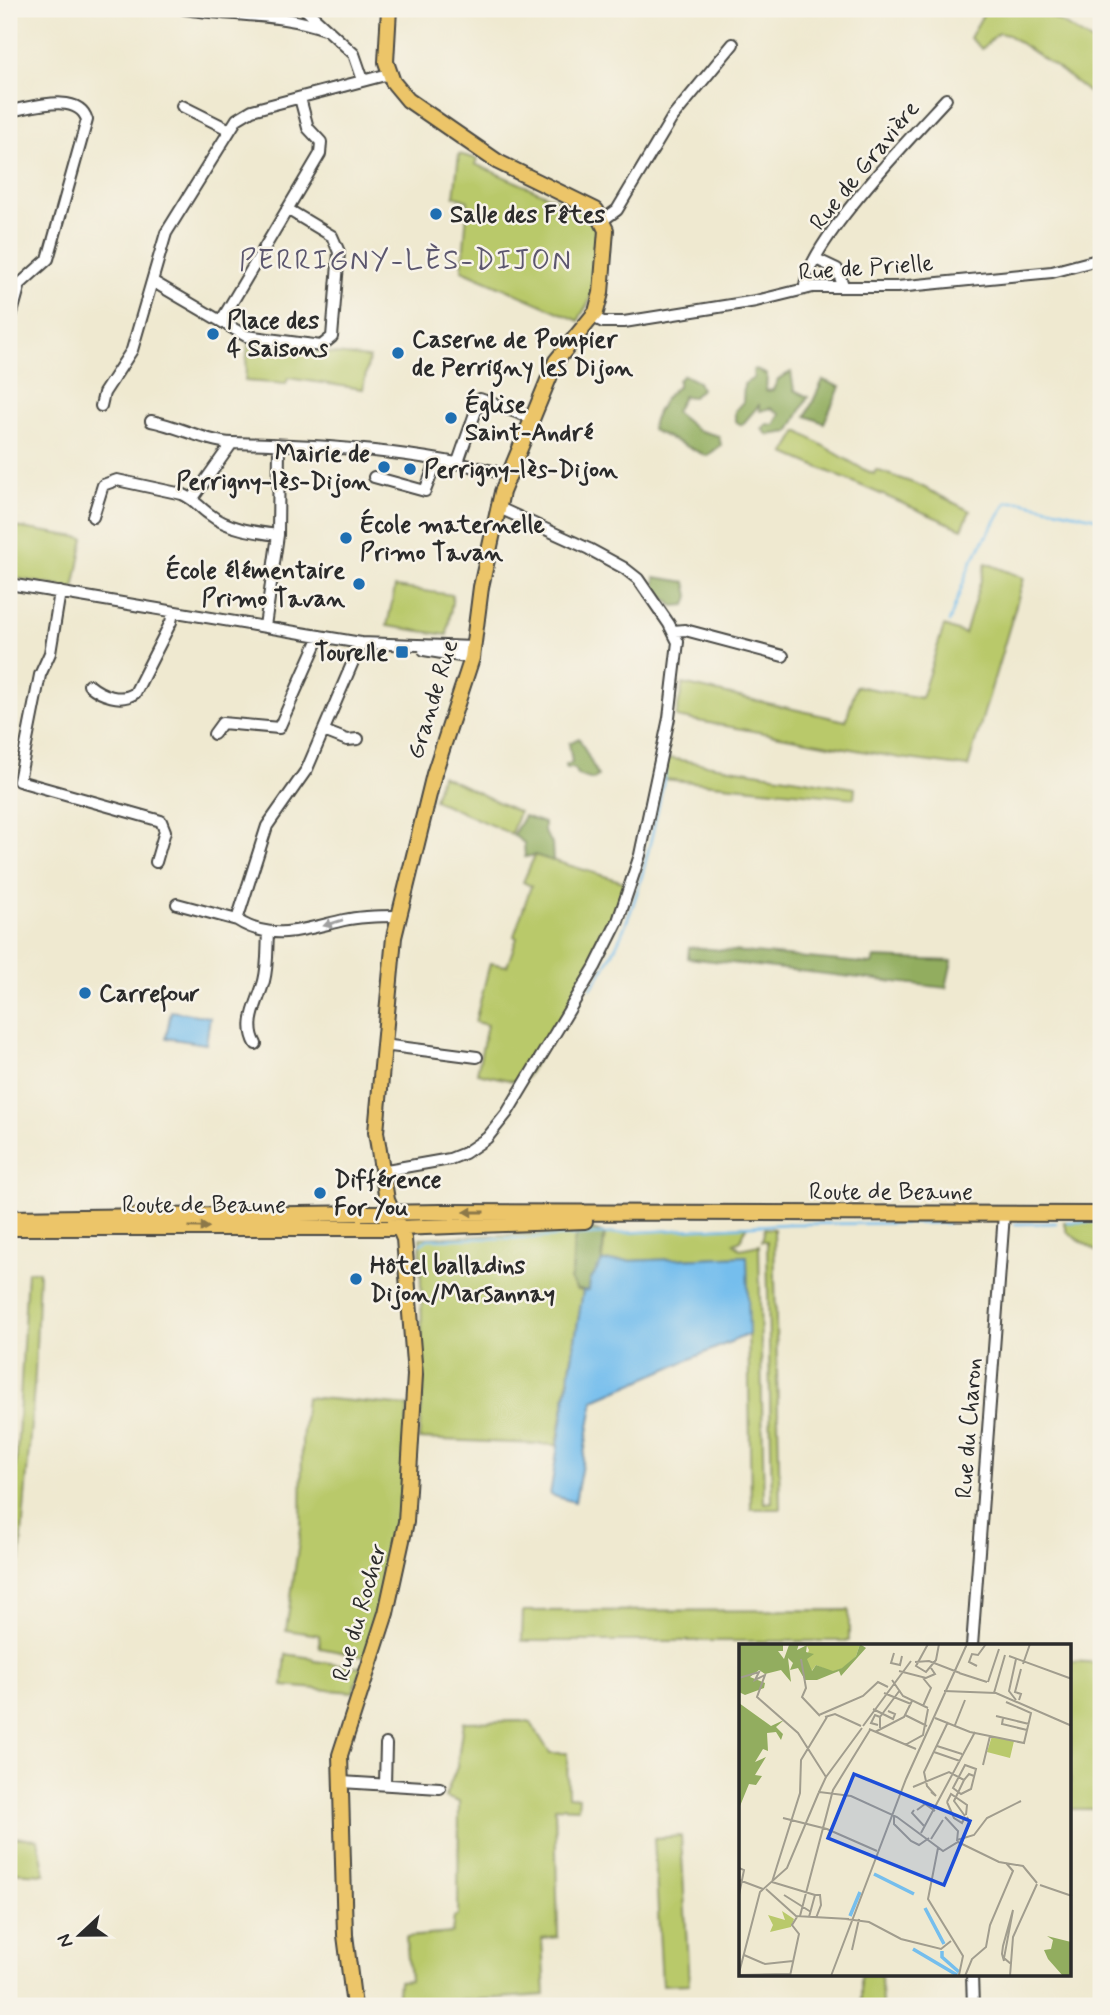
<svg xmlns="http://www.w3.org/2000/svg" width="1110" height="2015" viewBox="0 0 1110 2015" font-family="Mynerve,sans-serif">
	<rect width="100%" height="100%" fill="#f7f3e8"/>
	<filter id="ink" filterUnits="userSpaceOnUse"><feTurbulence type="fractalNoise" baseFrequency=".0143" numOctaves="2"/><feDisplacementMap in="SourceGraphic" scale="14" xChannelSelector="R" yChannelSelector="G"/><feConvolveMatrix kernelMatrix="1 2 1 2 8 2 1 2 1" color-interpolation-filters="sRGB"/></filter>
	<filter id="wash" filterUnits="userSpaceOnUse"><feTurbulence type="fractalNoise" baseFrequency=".00686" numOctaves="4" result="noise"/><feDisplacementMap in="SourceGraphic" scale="28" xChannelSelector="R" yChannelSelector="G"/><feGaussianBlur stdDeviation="1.57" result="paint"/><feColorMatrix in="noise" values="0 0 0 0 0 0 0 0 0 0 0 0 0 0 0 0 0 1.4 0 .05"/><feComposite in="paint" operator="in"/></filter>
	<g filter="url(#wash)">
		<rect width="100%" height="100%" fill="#efe9d0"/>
		<path fill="#b9c96b" stroke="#727a4b" stroke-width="2" d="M986,9H1039L1101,47V103L1063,72L1008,35L998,33L982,49L970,38Z
			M459,154L477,159L475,164L592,215C606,247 600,270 589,302C586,310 580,313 579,321L462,270L468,201L454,196Z
			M248,343L369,358L363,389L288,378L286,384L245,381Z
			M798,431L863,469L874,474L876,470L919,485L970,511L962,529L785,453Z
			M9,526L84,538L74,589L9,577Z
			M986,563L1024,578L968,767L900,758L676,717L683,684L846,721L856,686L921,698L944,626L965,634Z
			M395,587L453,595L447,635L387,626Z
			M668,758L855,788L854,798L663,779Z
			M441,775L519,812L511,834L434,800Z
			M535,855L627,883L593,965L523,1083L477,1073L487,1025L475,1022L490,963L507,966L517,938L514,936L531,886L523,882Z
			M1064,1222H1101V1254L1068,1233Z
			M747,1226L741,1240L734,1243L740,1249L759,1245L764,1503L772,1502L767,1241H762L765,1228L774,1229L780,1509H751L747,1256L602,1262L605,1234Z
			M581,1232C568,1246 576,1264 570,1280L577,1290L583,1291L557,1445L419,1439L423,1388L420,1238Z
			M27,1271H39L35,1374L20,1561H9V1512L17,1455Z
			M306,1397L408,1406L397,1541L365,1657L320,1648L319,1635L286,1630L301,1528L302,1442Z
			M849,1610V1641H522L523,1611Z
			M286,1654L312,1658L314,1661L362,1667L353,1692L283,1686Z
			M1070,1661L1101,1663V1809H1070Z
			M521,1721L531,1723L550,1753H567L568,1796L579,1797L578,1808L555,1807L558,1937L542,1939L545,1995L457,2001V2006H397L399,1981L410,1980L406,1937L452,1933L454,1917L458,1915L459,1802L445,1797L457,1767L463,1722Z
			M681,1836L689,1984L662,1985L654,1838Z
			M9,1837L38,1839L45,1874L9,1872Z
			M861,1975H881L882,2006H861Z"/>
		<path fill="#92ad5f" stroke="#5e6c45" stroke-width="2" d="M756,369L767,375L766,391L773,390L778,379L791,372L794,390L808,397L789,432L768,435L762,429L767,424L774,425L780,414L771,408L760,411L759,405L742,425L735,421V411L743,402L744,384L754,378L753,370Z
			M684,375L698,382L701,389L693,397L683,396L675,412L697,430L719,436L721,445L707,456L652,430C652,418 666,392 678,387V380Z
			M823,380L840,387L824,423L806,416Z
			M655,577L686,582L689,596L686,605L673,606L655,588Z
			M579,738L598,776L593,780L577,775L574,768H566V765L572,763L569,743Z
			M524,816L544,823V832L552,843L553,861L535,855L525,857L524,843L513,835Z
			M689,947L872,964L874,958L952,961L946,988L688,958Z
			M590,1229L604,1234L602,1262L590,1281L589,1290H577L570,1280C576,1265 571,1254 575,1238Z"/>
		<path fill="#75beed" stroke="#50748c" stroke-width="2" d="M171,1011L210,1017L206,1044L166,1038Z
			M747,1256L749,1334L594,1400L575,1502L550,1495L583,1291L589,1290L590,1281L602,1262Z"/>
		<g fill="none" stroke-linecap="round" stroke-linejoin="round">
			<path stroke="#75beed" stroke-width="2.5" d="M949,622L971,562L1007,502H1022L1101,519
				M591,988C637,925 650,845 666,770
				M1067,1222H1101
				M1015,1224L1056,1223
				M421,1244L428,1239L530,1238L787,1224L948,1223"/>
		</g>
	</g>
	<g filter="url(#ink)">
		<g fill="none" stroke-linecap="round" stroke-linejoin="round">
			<defs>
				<path id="minor" d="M184,9C232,16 282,13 328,30
					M305,9L354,54L363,80
					M182,106L228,129
					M9,111C30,108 79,91 87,120L48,259L20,284L9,324
					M603,220L617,210L672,118L733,44
					M816,259L837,269L843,285
					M152,281L246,336L321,346L332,337L339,252L332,236L287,209
					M805,289C802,249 917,131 946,99
					M593,317L603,322H624L756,301L813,287H897L1052,272L1101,259
					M221,321L320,154L321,142L308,128L300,98
					M101,406L104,393L132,350L166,233L237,119L252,110L389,74
					M151,421C178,426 206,442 233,443C324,445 420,451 508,475
					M458,462L480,399L532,418
					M374,477L425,491L437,460
					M193,498L232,443
					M93,517L103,485L117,480L182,494C194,499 199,507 209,514C228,529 254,532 278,535
					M9,584L361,643L474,647
					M60,592L50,653L40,675L19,781L161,821L165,831L156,862
					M265,626L278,535L279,445
					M673,631L685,630L783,656
					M424,650L472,658
					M89,685C101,695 121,703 135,693L171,622L173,613
					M324,731L347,740L358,739
					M214,734L222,723L279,728L320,636
					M177,904L237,920L267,826L307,769L361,643
					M237,920C272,943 308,928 344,920C362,916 381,916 399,916
					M256,1044C244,1023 258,1003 264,981C268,966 267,948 268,932
					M383,1045L477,1057
					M381,1171L450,1159L465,1153L487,1138L507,1113L595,967L618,921L640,855L669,718L678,642L669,624L638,579L624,568L589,549L497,507
					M972,1646L1004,1214
					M341,1782L440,1788
					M385,1784L386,1744
					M972,1975L973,2006"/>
				<path id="major" d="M9,1218L442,1212L1101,1214
					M9,1228H399L585,1221
					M354,2006L345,1935L340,1755L386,1613L406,1522L415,1375L404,1239L387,1200L376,1132L394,937L434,774L472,658L481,587L502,492L556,361L596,312L601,293L606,230L596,210L498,162L408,100L393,82L386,62L389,9"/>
			</defs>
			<use href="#minor" stroke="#484844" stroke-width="14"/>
			<use href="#major" stroke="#484844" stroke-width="18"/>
			<use href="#minor" stroke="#fff" stroke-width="10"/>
			<use href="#major" stroke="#ecc569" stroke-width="14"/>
		</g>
		<defs><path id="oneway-solid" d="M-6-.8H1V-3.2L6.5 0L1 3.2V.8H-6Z" transform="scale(1.75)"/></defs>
		<use fill="#a0a0a0" href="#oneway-solid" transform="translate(333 923) rotate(163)"/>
		<g fill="#8c784a">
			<use href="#oneway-solid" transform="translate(474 1212) rotate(-180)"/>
			<use href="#oneway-solid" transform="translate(199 1227) rotate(1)"/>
		</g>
	</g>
	<g fill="#1f6fb2" stroke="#f7f3e8" stroke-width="2.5">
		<circle cx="436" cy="214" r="7"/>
		<circle cx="213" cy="334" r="7"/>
		<circle cx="398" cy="353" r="7"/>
		<circle cx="451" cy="418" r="7"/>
		<circle cx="384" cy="467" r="7"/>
		<circle cx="410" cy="469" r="7"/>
		<circle cx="346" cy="538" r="7"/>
		<circle cx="359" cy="584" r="7"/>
		<rect x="395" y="645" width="14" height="14" rx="3.5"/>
		<circle cx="85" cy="993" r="7"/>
		<circle cx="320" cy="1193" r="7"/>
		<circle cx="356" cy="1279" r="7"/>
	</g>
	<g text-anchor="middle" stroke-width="5" stroke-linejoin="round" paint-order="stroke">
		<g font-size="24" fill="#2b2b2b" stroke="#f7f3e8">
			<text transform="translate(864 165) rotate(-51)" y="8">Rue de Gravière</text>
			<text transform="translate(866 267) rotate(-4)" y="8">Rue de Prielle</text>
			<text transform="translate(432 699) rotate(-73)" y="8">Grande Rue</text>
			<text x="891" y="1199">Route de Beaune</text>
			<text x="204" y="1212">Route de Beaune</text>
			<text transform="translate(968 1428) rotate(-86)" y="8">Rue du Charon</text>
			<text transform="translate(359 1612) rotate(-74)" y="8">Rue du Rocher</text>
		</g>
		<g font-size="24" font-weight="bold" fill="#2b2b2b" stroke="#f7f3e8" text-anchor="start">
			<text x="450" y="222">Salle des Fêtes</text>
			<text x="227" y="328">Place des<tspan x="227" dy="28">4 Saisons</tspan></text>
			<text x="412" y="347">Caserne de Pompier<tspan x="412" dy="28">de Perrigny les Dijon</tspan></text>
			<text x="465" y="412">Église<tspan x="465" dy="28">Saint-André</tspan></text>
			<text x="370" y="461" text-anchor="end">Mairie de<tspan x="370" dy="28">Perrigny-lès-Dijon</tspan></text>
			<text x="424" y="477">Perrigny-lès-Dijon</text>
			<text x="360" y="532">École maternelle<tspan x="360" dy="28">Primo Tavan</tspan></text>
			<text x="345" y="578" text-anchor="end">École élémentaire<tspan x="345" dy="28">Primo Tavan</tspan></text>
			<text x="388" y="660" text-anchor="end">Tourelle</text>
			<text x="99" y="1001">Carrefour</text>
			<text x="334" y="1187">Différence<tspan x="334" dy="28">For You</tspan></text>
			<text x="370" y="1273">Hôtel balladins<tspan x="370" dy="28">Dijon/Marsannay</tspan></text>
		</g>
		<g font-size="28" letter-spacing="2" fill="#5c576e" stroke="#f7f3e8">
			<text x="406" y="269">PERRIGNY-LÈS-DIJON</text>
		</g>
	</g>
	<g transform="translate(739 1644)">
		<rect width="332" height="332" fill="#efe9d0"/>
		<path d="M67,0H121L117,12L104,24L93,28L77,21L71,29L65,21L70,6ZM253,92L275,97L271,114L248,108ZM43,267L55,275L52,283L31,288L34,281L29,271L46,276Z" fill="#b9c96b"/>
		<path d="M0,0H44V7H39L45,15L50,1L60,0L58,6L68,1L67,8L75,10L68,15L73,27L77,21L94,27L103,24L117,12L121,0L127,4L102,32L100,27L78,36H66L59,24L51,26L54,19L49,14L52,38L42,26L26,30L20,26L11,33L26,39L25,44L6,51L0,48ZM0,59L32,82L45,76L37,83L44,90L42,96L37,88L28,89L29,107L24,105L16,118L27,113L16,131L23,132L17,141L10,140L1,162ZM308,292L332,298V332H324L309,315L305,306L312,305L314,296Z" fill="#92ad5f"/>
		<path fill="none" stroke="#75beed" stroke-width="3.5" d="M135,230L175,250M186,264L205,300M111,272L121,248M174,305L218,331M203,307V313L220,328"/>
		<path fill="none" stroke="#a19d8e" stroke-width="2" d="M189,0L177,22L187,28L197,16L200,0M155,9L152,19L161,21L163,12M270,12L333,35M62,15L67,44L63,53L81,72M176,18L190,17L221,29M284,20L291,0M238,22L230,18L233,10L239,11L247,0M160,27L187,34L196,30L192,24M220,29L248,38M0,34L20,28L16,36L26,31L18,53L59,89L87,133L80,148L112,152L158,173L204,207L219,198L260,218L284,222L298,239M153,36L164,52L189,64M249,38L260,5M205,47L257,49L333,82M145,49L172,60M255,49L266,11M277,56L270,47L277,15M280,56L282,50L276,48L282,25M184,62L192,44L184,34M134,65L154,75L156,70L149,67M80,71L124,52L139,38L149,43M166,71L188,82M257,72L290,80M86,73L96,70L122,82M196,74L231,88L285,99L292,69L267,58M264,74L263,80L288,86M139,81L132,79L136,71L141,73M216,81L226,56M124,82L172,17M141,84V73L161,46M130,85L177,105M136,88L165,73L173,57M166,101L184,91L189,65M198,102L223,110M195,108L221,117M226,121L237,125L232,145L222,150L214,144ZM244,121L251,92M87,133L123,84M174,143L210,128L225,136M192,148L197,152L188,142L185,128L209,78M208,158L212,150L228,161L227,171M208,158L215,174L223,179L226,173M175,166L173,169L186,183M178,166L186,160L196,167M155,172V180L172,197L180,201L190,194M226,172L215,157L225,136L230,130L235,132M206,173L219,187L218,197M44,174L88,185L138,207M182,189L236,88M224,193L231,179L228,173M192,195L204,176M218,196L235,191L248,174L282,157M199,204L189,255L224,312L220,331M0,224L5,226L0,251M0,236L24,245M33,238L61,149L62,116L88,73M33,238L76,251L70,273M301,241L333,252M27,245L57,272L110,275M45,251L72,268M76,251H81L82,261L77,274M61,272L94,146L131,86M107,275L130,278L162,295L202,305L212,297M113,306L120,275M5,311L26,320L54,317M265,317L263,310L264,302L274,266L265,314L272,320M0,329L21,248L48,224L80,148M0,331L51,330M51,332L60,290L53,281L58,273M92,332L167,135L228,0M226,332L233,315L247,303L251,281L274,227L267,219M271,332L274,293L298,240"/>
		<path fill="#1d4ed8" fill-opacity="0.15" stroke="#1d4ed8" stroke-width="3.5" d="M115,130L231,177L205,241L89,194Z"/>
		<rect width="332" height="332" fill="none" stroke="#2b2b2b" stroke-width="3.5"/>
	</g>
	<rect width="1110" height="2015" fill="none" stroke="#f7f3e8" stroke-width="35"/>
	<g transform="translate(80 1935) rotate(248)" stroke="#f7f3e8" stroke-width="5" paint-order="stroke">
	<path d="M0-5L12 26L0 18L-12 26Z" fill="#2b2b2b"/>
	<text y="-10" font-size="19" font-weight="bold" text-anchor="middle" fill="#2b2b2b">N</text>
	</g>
</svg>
